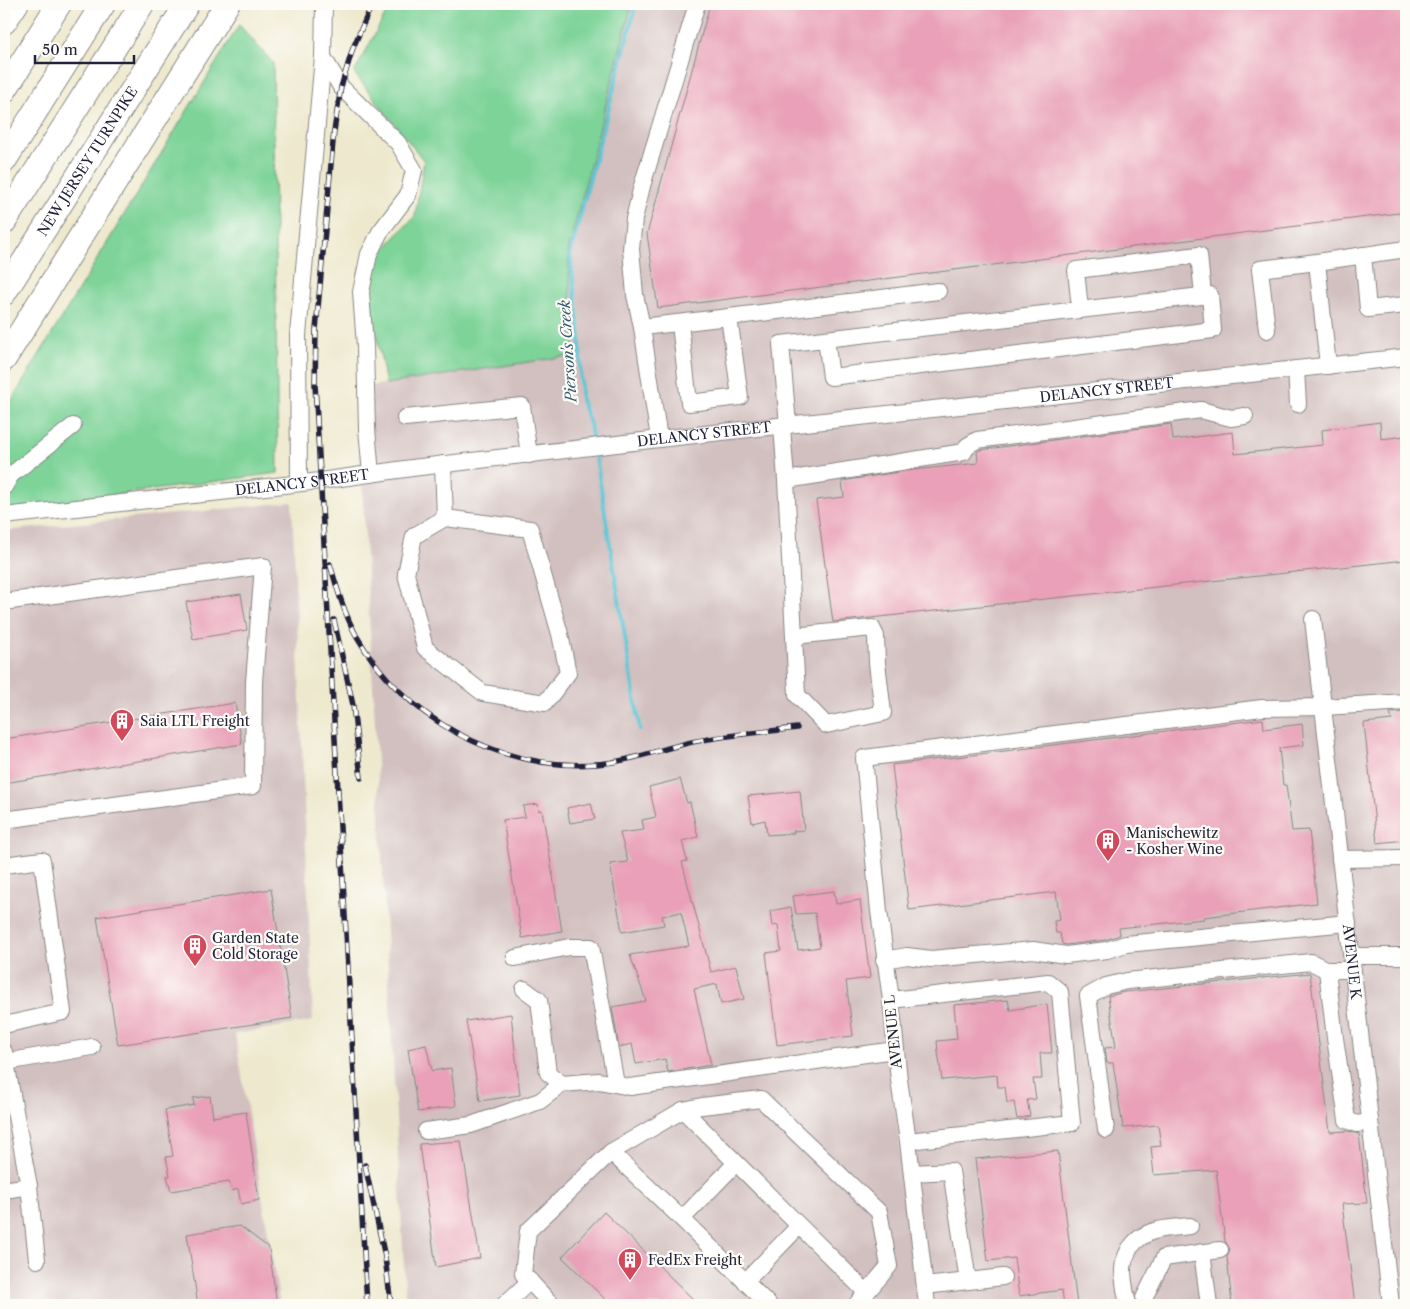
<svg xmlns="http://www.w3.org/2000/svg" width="1410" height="1309" viewBox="0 0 1410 1309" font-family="'Libre Caslon Text',serif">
	<rect width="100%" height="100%" fill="#fdfcf7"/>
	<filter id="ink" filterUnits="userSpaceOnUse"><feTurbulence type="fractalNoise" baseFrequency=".02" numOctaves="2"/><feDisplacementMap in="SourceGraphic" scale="10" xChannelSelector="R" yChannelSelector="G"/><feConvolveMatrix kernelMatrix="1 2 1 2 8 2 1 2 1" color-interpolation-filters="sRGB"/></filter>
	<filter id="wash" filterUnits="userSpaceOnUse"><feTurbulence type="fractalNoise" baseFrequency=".0096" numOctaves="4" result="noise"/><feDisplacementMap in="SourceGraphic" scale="20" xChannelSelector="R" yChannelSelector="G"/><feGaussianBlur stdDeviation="1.12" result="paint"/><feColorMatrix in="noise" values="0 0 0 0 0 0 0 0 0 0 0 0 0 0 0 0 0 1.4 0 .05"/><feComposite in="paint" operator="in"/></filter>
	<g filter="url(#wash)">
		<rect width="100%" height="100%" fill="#eee9ce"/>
		<path fill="#d2bfc0" d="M632,4H1406V1305H923L891,1069L918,1305H406L357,388L574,355L568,251Z
			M292,502L313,1021L235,1034L280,1305H4V531Z"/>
		<path fill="#7dd398" stroke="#507a6a" d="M391,4H632L568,251L574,355L386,384L364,270L415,216L424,161L354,73Z
			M239,25L273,63L278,473L4,510V413Z"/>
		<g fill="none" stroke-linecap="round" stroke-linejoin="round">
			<path stroke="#5ac5d4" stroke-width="4" d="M593,442L590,424L581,400L580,339L570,254L636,4
				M595,451L640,730"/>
		</g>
		<g id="blocks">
			<path fill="#e9a0b8" d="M710,4H1406V212L658,308L647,234Z
				M1380,422L1381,439L1406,436V560L833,622L816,500L844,497L842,481L905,471L978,463L977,452L980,450L1171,424L1173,440L1233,432L1235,454L1323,445L1322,430Z
				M241,594L247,630L193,639L186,602Z
				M235,703L242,744L4,783V739Z
				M1404,712L1406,719V840L1377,843L1364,723L1392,720L1390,713Z
				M1263,719L1264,729L1302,724L1304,745L1279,748L1283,785H1286L1292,831L1309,830L1317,903L1204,917V919L1119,928L1120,935L1105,940L1066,945L1062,944L1060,933H1056L1054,921L1060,920L1056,892L909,910L892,765Z
				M680,779L687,803L690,802L698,837L682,841L687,861L682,862L711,972L736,966L744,999L721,1004L717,984L694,989L711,1065L668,1072L665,1059L636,1064L632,1044L619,1047L612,1007L646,1001L630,955L689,946L681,912L662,916L664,925L622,932L610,864L628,862L620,833L644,830L642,820L656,817L649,787Z
				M800,791L804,830L793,831L794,833L767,835L765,820L752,823L748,796Z
				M591,803L595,819L570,823L567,808Z
				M538,804L539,811L542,810L562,931L522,938L503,820L525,817L523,806Z
				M271,889L292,1018L118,1045L97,917Z
				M834,891L836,904L860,900L870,978L846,981L853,1036L777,1045L766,953L781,951L778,925L772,926L770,911L791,907L798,950L820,947L815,913L796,914L793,896Z
				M1310,973L1330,1132L1348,1131L1359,1134L1367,1203L1342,1204L1355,1305H1232L1227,1257L1230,1249L1225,1241L1216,1170L1154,1175L1151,1147L1161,1146L1158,1125L1123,1128L1113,1063H1107L1105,1048L1116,1047L1108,996L1125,992Z
				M1008,1000L1010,1010L1047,1004L1052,1053H1040L1042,1079H1033L1036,1099L1027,1100L1030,1116L1017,1119L1014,1102L1007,1103L1005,1087H998L997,1075L942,1080L938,1052L937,1041L957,1039L954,1005Z
				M511,1014L520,1095L480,1101L466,1021Z
				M426,1045L432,1071L451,1068L456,1106L418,1112L408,1049Z
				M210,1096L213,1117L246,1112L259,1200L241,1204L238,1189L232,1191L229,1182L171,1191L167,1176H170L166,1157L173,1156L165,1110L194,1105L193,1098Z
				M461,1141L480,1258L436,1267L419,1144Z
				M1058,1151L1077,1305H1064L1062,1290L1019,1296L1014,1258L988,1261L975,1159Z
				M604,1212L699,1305H611L562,1257Z
				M240,1226L269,1248L277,1305H198L187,1234Z"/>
		</g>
	</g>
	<g filter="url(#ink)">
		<use href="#blocks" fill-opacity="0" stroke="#888684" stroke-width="1"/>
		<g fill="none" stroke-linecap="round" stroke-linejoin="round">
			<defs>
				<g id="minor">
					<path d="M323,57L341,87L398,143L414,170L408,195L380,232L369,254L361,292L365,346L367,429L371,474"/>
					<path d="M1363,255L1368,309L1406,305"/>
					<path d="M1080,309L1076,270L1199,255L1203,295"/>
					<path d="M729,317L938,291"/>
					<path d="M642,327L635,295L631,249L634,219L642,186L697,4"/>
					<path d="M1267,330L1260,269L1317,262"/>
					<path d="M1328,366L1317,262L1406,249"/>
					<path d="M1296,369L1298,404"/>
					<path d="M405,418L522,406L529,455"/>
					<path d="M788,425L781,344L1210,295L1213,330L831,377L826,339"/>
					<path d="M782,426L786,480"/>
					<path d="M659,439L642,327L729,317L740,397L689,403L680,324"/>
					<path d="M443,464L445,518L414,536L406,574L425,648L483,693L545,703L568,673L560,634L530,529L445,518"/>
					<path d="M299,483L298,335L323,57L324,4"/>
					<path d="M4,487L11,475L73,426"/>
					<path id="s1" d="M4,516L320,481L412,468L659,439L1406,357"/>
					<path d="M4,602L263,566L254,682L253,786L4,820"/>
					<path id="s2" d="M1313,619L1391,1305"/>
					<path d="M794,636L872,628L876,636L877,663L883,713L826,725L797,695L786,480L964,452L967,446L977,440L1201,410L1231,418L1245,416"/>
					<path d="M1340,859L1406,858"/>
					<path d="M4,865L42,860L63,1012L4,1025"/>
					<path d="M1352,956H1406"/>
					<path d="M515,958L569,947H591L616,1084"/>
					<path d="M884,960L907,956L931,959L1033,950L1066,955L1107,950L1126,944L1348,923"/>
					<path d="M1327,970L1335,1038L1347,1120L1357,1124L1370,1122"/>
					<path d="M524,989L539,1000L548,1073L562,1084L599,1081L630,1087L895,1050"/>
					<path d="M891,1000L1048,982L1060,992L1072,1123L908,1141"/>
					<path d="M4,1052L29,1186L4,1190"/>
					<path d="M6,1062L92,1047"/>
					<path d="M1106,1130L1088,996L1106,986L1127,981L1311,962L1327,970H1353"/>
					<path d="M426,1131L471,1125L540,1101L562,1084"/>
					<path d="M611,1152L683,1110"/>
					<path d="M912,1173L951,1171L968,1281"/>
					<path d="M29,1186L37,1260"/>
					<path d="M682,1219L736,1163"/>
					<path d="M1202,1252L1209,1305"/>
					<path d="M745,1282L799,1226"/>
					<path d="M925,1286L1003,1277"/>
					<path d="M504,1305L530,1281"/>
					<path d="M552,1305L523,1274L528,1231L611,1152L682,1219L769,1305"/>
					<path d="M856,1305L889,1266L879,1212L761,1099L702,1106L683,1110L866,1292"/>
					<path d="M927,1305L908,1141L899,1080L891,1000L879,911L864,758L1262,708L1324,707L1406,702"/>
					<path d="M1128,1305C1126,1294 1123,1282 1123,1270C1123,1262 1126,1255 1130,1248C1145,1227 1166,1229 1190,1226"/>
					<path d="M1145,1305L1144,1298L1164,1258L1220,1250"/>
				</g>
				<g id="highway">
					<path d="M4,22L16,4"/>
					<path d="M4,91L59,4"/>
					<path d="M4,161L103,4"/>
					<path d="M4,222L142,4"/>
					<path id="s3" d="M4,293L187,4"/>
					<path d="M4,359L227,4"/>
				</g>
			</defs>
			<use href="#minor" stroke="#888684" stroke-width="18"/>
			<use href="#highway" stroke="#888684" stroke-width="26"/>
			<use href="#minor" stroke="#fff" stroke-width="16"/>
			<use href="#highway" stroke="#fff" stroke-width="24"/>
			<defs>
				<path id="rail" d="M330,564C337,588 344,613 356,635C404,719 500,771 596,764C629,762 660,749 692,742C726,735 762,732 797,728
					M334,620L353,705L361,778
					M365,1165L385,1257L391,1305
					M367,1305L315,384L316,330L334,131L341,87L353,48L372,4"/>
			</defs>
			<use href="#rail" stroke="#22223b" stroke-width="5.5"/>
			<use href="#rail" stroke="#fdfcf7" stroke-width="4" stroke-dasharray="11" stroke-linecap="butt"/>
		</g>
	</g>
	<defs>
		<symbol id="building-pin" viewBox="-11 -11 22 30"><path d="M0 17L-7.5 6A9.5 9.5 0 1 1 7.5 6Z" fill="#d1495b" stroke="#fdfcf7"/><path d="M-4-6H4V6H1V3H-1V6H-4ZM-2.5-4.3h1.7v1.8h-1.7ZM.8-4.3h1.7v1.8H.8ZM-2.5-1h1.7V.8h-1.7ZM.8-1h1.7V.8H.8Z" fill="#fff"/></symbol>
	</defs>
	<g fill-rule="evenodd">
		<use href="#building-pin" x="108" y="707" width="28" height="38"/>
		<use href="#building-pin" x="1094" y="827" width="28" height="38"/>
		<use href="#building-pin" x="181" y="932" width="28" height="38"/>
		<use href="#building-pin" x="616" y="1246" width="28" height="38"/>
	</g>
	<g text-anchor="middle" stroke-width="4.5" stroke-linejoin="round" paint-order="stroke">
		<g font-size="14" fill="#22223b" stroke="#fdfcf7">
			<text dy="5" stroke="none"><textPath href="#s3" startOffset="156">NEW JERSEY TURNPIKE</textPath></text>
			<text dy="5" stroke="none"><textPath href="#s1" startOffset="1110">DELANCY STREET</textPath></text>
			<text dy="5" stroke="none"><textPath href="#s1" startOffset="705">DELANCY STREET</textPath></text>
			<text dy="5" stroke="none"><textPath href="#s1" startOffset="300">DELANCY STREET</textPath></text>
			<text dy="5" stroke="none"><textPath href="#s2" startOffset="345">AVENUE K</textPath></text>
			<text transform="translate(893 1032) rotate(-96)" y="5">AVENUE L</text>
		</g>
		<g font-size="14" fill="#22223b" stroke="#fdfcf7" text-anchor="start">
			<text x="140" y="726">Saia LTL Freight</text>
			<text x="1126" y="838">Manischewitz<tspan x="1126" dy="16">- Kosher Wine</tspan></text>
			<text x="212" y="943">Garden State<tspan x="212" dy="16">Cold Storage</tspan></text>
			<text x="648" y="1265">FedEx Freight</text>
		</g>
		<g font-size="15" font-style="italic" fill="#365b71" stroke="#fdfcf7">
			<text transform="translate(568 351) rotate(-94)" y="5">Pierson's Creek</text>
		</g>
	</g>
	<rect width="1410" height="1309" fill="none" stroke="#fdfcf7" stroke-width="20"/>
	<path d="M35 55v8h99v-8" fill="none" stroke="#22223b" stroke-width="2.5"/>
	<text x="42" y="55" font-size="15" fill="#22223b" stroke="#fdfcf7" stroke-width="4" paint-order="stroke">50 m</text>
</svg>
